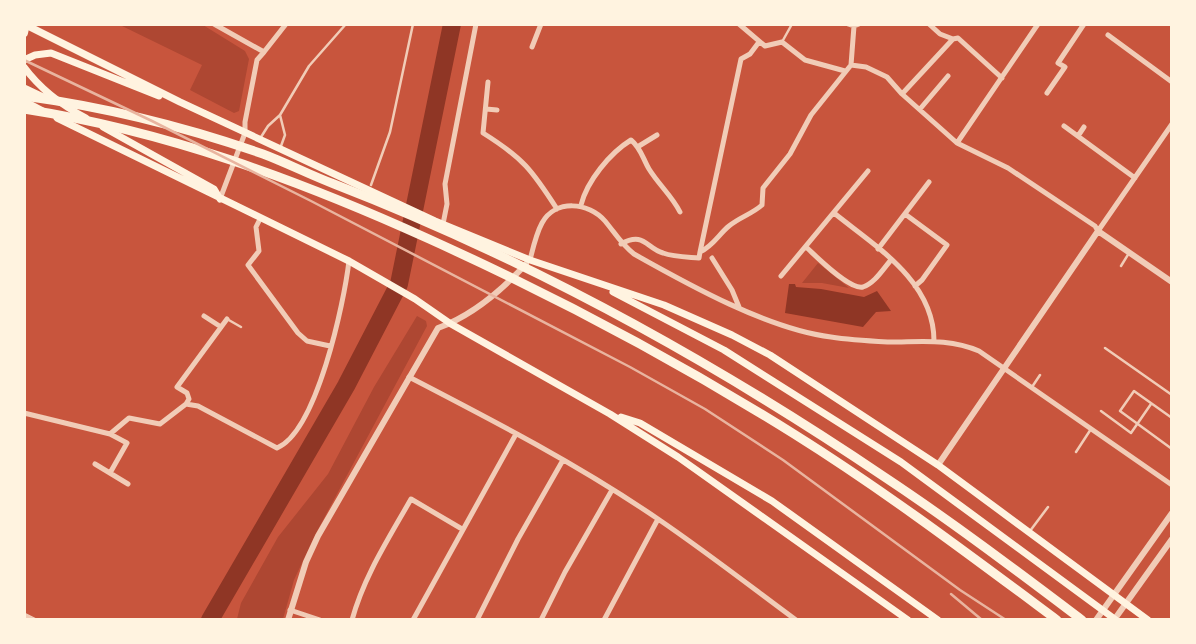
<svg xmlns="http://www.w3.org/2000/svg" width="1196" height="644" viewBox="0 0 1196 644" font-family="Lato,sans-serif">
	<rect width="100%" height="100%" fill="#c8553d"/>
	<path fill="#ae4732" d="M120,25H203L245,51L249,59L239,111L234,113L190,90L202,65Z
		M818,263L849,288L822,283H802Z
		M417,316L426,321L427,326L315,535L294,580L283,619H237L241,603L278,537L328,474L374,387Z"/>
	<path fill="#8f3625" d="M789,284H795L796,287L821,289L864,297L877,291L891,311L876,312L863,327L785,313Z"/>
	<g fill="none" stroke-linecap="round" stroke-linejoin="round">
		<path stroke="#8f3625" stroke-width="18" d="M210,620L346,386L399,284L452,24"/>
		<path stroke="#f1ccb7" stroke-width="2.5" d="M782,42L792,24
			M280,115L285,135L281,146
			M261,137L268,126L280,115L309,66L346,24
			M371,185L390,132L413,24
			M1121,266L1129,253
			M227,319L241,327
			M1105,348L1172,395
			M1032,387L1040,375
			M1101,411L1131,433L1151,404
			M1172,418L1134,391L1120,411L1172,449
			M1076,452L1091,429
			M1030,531L1048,507"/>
		<path stroke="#f1ccb7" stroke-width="5" d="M214,24L264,52L257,60L245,122V133L220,199
			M739,24L765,46L782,42L805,60L845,71
			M848,24L854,26L859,24
			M1108,35L1172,82
			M953,39L958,38L1002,78
			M532,47L541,24
			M264,52L286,24
			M851,65L866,67L887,77L902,94L957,143L1008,168L1095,226L1098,231L1172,124
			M488,82L483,133C523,158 532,170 557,209
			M1047,93L1065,67L1058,63L1084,24
			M902,94L953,39L940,34L929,24
			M486,109L497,110
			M920,109L948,76
			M1064,126L1135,178
			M1078,136L1084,127
			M957,143L1038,24
			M639,146L657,135
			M581,205C587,181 610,153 631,140C641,148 643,159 649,169C659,185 672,196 680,212
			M834,213C875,246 934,281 934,341
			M905,214L947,245L922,280L915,286
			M260,219L256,227L259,251L248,265L298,333L307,341L330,346
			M443,224L447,204L445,184L476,24
			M621,244C644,231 646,248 663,253C674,257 688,257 699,258L700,252C713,246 719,234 729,226C740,217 752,214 762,205L763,188L790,154L811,115L851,65L854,26
			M806,247C817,257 849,290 863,287C875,283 883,269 891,260
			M878,249L929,182
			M700,252L741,59L750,54L759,42
			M712,258L732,290L739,307
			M530,260C533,248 536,234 542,223C555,199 589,202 605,221C615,233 621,244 634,254C689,285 768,329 831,337C850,340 870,341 889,342C921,342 949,338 979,351L1172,485
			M781,276L868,171
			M204,316L221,327
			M409,377C494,421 579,465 658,519C705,551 750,586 796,620
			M186,404L189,399L187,393L177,387L227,319
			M24,413L110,434L129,418L160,424L186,404L198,406L277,448C317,431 344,303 349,261
			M110,434L127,443L110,473
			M95,464L128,484
			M290,610L320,620
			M24,615L34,620
			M352,620C364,576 389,538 411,499L462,529
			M413,620L516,434
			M477,620L518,539L563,460
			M541,620L565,572L612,490
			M604,620L658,519"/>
		<path stroke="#f1ccb7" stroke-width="6" d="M938,465L1098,231L1172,282
			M288,620L306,562L318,536L438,328C471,316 502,290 526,264
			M1096,620L1172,513
			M1114,620L1172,539"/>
		<path stroke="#fff3e0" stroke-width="7" d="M26,25L180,102L435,221L530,260L664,305L732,335L770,355L938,465L1148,620
			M24,60L35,55L51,53L159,96
			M24,67C41,90 61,105 86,118
			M24,88L43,97
			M24,101L43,111
			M57,118L349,261L415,299L451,324L610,414L678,457L908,620
			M103,127L205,184L214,189L220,199
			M613,292L724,350L901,462L1116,620
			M621,417L640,423L772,501L938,620"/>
		<path stroke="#fff3e0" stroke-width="8" d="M24,33L26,24"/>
		<path stroke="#fff3e0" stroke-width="9" d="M24,96C105,107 186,127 263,154C287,163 310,175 334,184C528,259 711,360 883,476C951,521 1017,571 1082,620
			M24,109C166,131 299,180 429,239C555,296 677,361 794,434C885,491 971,556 1057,620"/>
		<path stroke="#e9b49f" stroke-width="2.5" d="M24,60L152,121L311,201L630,367L705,409L783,460L960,590L1006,620
			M951,594L982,620"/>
	</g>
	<rect width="1196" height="644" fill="none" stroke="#fff3e0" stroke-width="52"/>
</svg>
